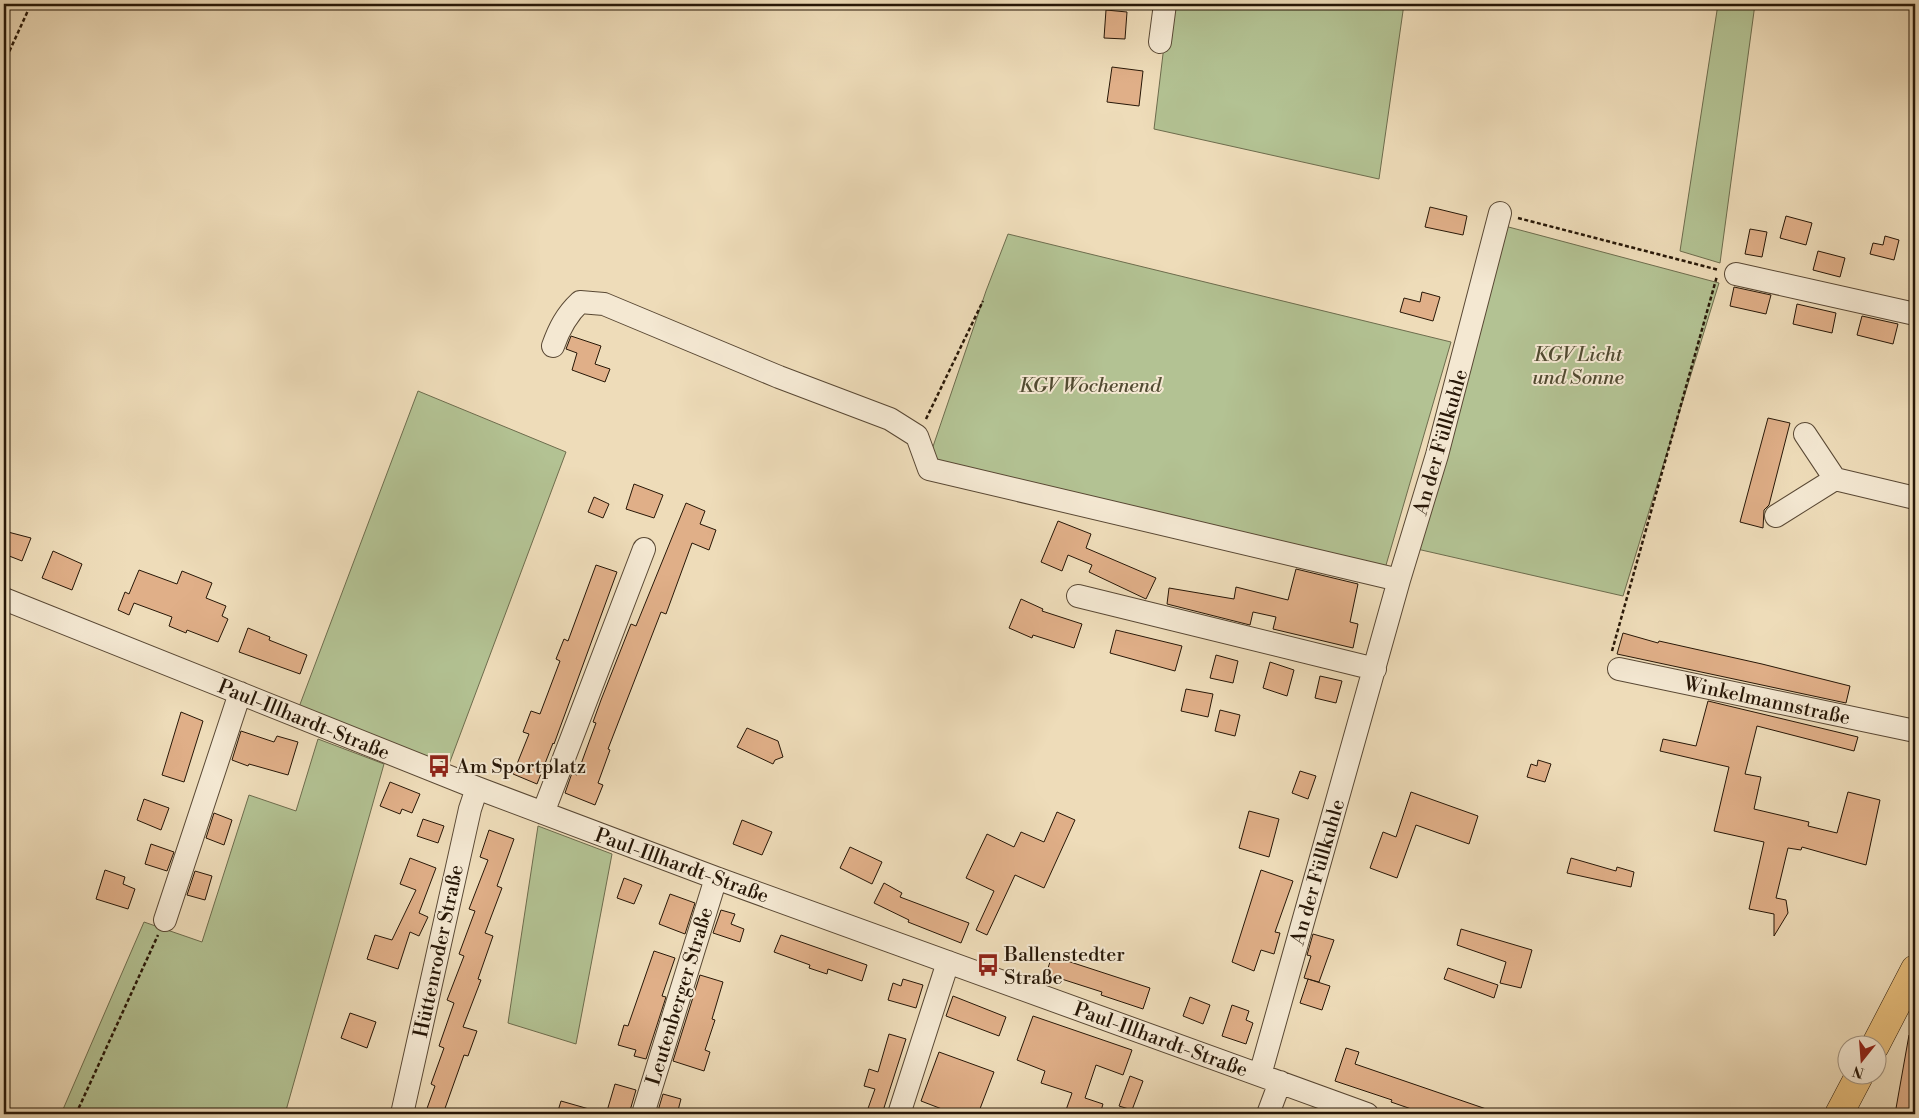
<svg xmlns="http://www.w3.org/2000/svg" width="1919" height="1118" viewBox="0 0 1919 1118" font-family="'Libre Bodoni',serif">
	<rect width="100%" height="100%" fill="#eedcb9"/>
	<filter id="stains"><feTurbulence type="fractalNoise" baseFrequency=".004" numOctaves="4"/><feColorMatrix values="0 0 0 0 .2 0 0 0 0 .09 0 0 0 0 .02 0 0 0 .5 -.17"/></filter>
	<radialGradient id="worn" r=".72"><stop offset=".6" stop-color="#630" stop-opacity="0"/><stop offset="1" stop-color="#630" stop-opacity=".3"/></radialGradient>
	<path fill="#b3c293" stroke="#6d6c4d" d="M1169,4H1404L1379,179L1154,129Z
		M1718,4H1755L1720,263L1680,251Z
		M1501,225L1719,283L1623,596L1417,549Z
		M1008,234L1451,342L1384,572L925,470L986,291Z
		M418,391L566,452L448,767L299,707Z
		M318,739L384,764L285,1114H61L144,922L202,942L249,795L296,811Z
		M538,826L612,854L576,1044L508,1023Z"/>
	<path fill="#e0af88" stroke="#271707" d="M1106,10L1127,12L1125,39L1104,38Z
		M1112,67L1143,71L1139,106L1107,102Z
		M1430,207L1467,216L1463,235L1425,227Z
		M1786,216L1812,223L1806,245L1780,238Z
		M1750,229L1767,232L1762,257L1745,254Z
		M1885,236L1899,240L1894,260L1870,254L1873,243L1883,245Z
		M1818,251L1845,258L1840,277L1813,270Z
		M1734,287L1771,295L1766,314L1730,306Z
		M1422,292L1440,297L1433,321L1400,312L1404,298L1420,302Z
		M1797,304L1836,313L1832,333L1793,324Z
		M1862,316L1898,324L1893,344L1857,335Z
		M571,336L601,346L595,364L610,369L605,382L572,370L577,353L566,349Z
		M1768,418L1790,423L1769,505L1764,510L1763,528L1740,522Z
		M634,484L663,495L654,518L626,509Z
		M594,497L609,504L603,518L588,512Z
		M686,503L705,511L700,524L716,530L709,550L692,543L666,614L661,612L608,749L610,750L598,783L603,785L595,805L565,793L572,773L577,775L596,723L593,722L601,700L631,624L636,626Z
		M1058,521L1091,534L1086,548L1156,578L1146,599L1089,572L1092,565L1068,555L1062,571L1041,562Z
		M8,532L31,538L22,561L4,554V543Z
		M53,551L82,564L72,590L42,578Z
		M596,565L617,572L554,744L553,743L537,784L513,774L529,734L523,732L531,711L540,714L560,661L556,659L564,639L568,641Z
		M1296,569L1358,584L1350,622L1358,624L1353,648L1273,629L1276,617L1253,612L1250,625L1167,604L1169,588L1234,599L1236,587L1288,600Z
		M139,570L177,584L182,571L212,583L206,598L226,606L222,616L228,619L218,642L187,630L186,633L169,626L172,617L134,603L129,615L118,610L125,592L129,594Z
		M1021,599L1043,609L1042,611L1082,624L1074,648L1033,635L1032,638L1009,628Z
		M248,628L270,637L269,640L307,655L300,674L239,652Z
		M1116,630L1182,646L1175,671L1110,653Z
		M1623,633L1658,643L1659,641L1762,664L1850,686L1846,703L1617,654Z
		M1216,655L1238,661L1233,683L1210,678Z
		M1270,662L1294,670L1287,696L1263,688Z
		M1320,676L1342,681L1336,703L1315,698Z
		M1186,689L1213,694L1208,717L1181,711Z
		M1708,701L1858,737L1854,751L1757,726L1745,774L1761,777L1754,809L1809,822L1808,826L1837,833L1848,792L1880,800L1866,865L1802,847L1801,850L1788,848L1776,898L1786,900L1788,913L1774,936V914L1749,909L1764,842L1714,831L1729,767L1660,751L1663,739L1696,746Z
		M1220,710L1240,715L1235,736L1215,731Z
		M181,712L203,721L184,782L162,775Z
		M747,728L778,741L783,757L775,760L773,764L737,747Z
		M241,731L274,742L277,736L298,742L288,775L249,764L248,766L232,760Z
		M1538,760L1551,764L1545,782L1527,777L1531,764L1537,766Z
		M1300,771L1316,776L1308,799L1292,793Z
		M390,782L420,794L412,813L402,809L400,814L380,806Z
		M1411,792L1478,816L1469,844L1416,825L1397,878L1370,868L1383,832L1396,837Z
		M144,799L169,808L161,830L137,820Z
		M1249,811L1279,819L1269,857L1239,848Z
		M1057,812L1075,820L1044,888L1015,875L987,935L976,930L994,891L966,878L987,834L1014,847L1021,832L1044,842Z
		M214,813L232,820L224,845L206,838Z
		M423,819L444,826L438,843L417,836Z
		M742,820L772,832L762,855L733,844Z
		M489,830L514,839L497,886L502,888L485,933L493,936L478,979L481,980L463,1027L477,1031L468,1056L464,1055L443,1114H425L435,1086L431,1084L444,1048L439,1046L454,1003L447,1000L464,956L459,954L475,911L469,909L488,860L480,857Z
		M151,844L174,852L167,871L145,864Z
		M850,847L882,862L872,884L840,868Z
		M410,858L436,868L419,913L428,917L419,936L410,932L398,969L367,959L375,935L392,940L416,890L400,884Z
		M1571,858L1616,871L1617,867L1634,872L1631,887L1567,873Z
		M105,870L125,877L123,884L135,889L128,909L96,899Z
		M1261,870L1293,881L1275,932L1280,933L1274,954L1261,950L1254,971L1232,962Z
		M195,871L212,876L205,900L187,895Z
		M624,878L642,885L634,904L617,898Z
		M884,883L902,893L900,897L969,923L961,943L908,922L909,920L874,903Z
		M670,894L695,903L685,934L659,924Z
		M721,910L735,914L731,924L744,929L740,942L713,933Z
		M1461,929L1532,950L1521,988L1500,983L1506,962L1457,945Z
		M1313,934L1334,940L1319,982L1304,978L1311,956L1307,955Z
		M781,935L867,965L862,981L828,969L827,974L809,968L810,965L774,952Z
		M654,951L675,958L662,996L666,997L646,1059L634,1056L636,1050L618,1045L624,1025L628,1026Z
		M1052,956L1150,988L1143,1009L1101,995L1102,992L1046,974Z
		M1448,968L1498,985L1494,998L1444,979Z
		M700,975L723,982L712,1019L715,1020L705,1050L710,1052L704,1071L673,1061Z
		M903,979L923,985L916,1008L888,1000L893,983L901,986Z
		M1308,979L1330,986L1322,1010L1300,1003Z
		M953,996L1006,1017L999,1036L946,1016Z
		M1190,997L1210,1005L1203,1024L1183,1016Z
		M1232,1005L1249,1011L1246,1020L1253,1023L1246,1044L1222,1036Z
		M350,1013L376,1022L367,1048L341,1038Z
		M1033,1016L1132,1050L1123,1075L1096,1065L1085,1098L1103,1104L1100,1114H1079L1066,1110L1072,1093L1041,1083L1045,1071L1017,1060Z
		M889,1034L906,1039L882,1114H866L875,1089L864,1086L869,1069L878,1072Z
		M1909,1035H1915V1114H1895Z
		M1346,1048L1359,1052L1355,1064L1495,1112V1114H1426L1391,1102L1392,1100L1335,1081Z
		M939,1052L994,1072L978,1114H955L921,1101Z
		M1130,1076L1143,1081L1132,1110L1119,1106Z
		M615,1084L636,1090L629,1114L607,1111Z
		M663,1094L681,1099L677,1114H657Z
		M561,1101L596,1111L595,1114H557Z"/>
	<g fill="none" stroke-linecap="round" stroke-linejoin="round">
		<defs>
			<path id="minor" d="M1160,42L1165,4
				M1736,274L1915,314
				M553,346C559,329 566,315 580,302L604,304L779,377L890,419L917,436L929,469L1399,580
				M1805,434L1835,479
				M1776,516L1835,479L1915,498
				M1078,596L1375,669
				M4,599L477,788L716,878L1367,1114
				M1619,669L1915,731
				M543,813L644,549
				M165,920L240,693
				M1260,1075L1399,580L1437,455L1500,213
				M402,1114L470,809L477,788
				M643,1114L716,878
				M899,1114L948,962
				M1268,1114L1280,1082"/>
			<path id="major" d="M1875,1046L1915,969
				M1839,1114L1859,1076"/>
		</defs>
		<use href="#minor" stroke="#594834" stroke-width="24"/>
		<use href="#major" stroke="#271707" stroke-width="29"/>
		<path stroke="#271707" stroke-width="2.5" stroke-dasharray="4 2.5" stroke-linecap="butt" d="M4,63L31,4
			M1518,218L1719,270
			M926,419L983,301
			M1612,651L1717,276
			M76,1114L158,935"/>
		<use href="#minor" stroke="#f4e8d2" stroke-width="22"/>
		<use href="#major" stroke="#e7be7c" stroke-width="28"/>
	</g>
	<defs>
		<symbol id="bus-bare" viewBox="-9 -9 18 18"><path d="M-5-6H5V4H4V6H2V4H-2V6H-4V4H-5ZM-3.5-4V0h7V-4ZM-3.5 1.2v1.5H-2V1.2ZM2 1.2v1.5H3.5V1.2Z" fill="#8f2418" stroke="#f4e8d2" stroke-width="2.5" paint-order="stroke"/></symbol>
	</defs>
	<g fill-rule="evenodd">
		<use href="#bus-bare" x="423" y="750" width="32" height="32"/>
		<use href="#bus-bare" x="972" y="949" width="32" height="32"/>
	</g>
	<g text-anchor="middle" stroke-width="4" stroke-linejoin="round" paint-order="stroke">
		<g font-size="20" font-style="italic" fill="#514a31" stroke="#f4e8d2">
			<text x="1578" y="361">KGV Licht<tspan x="1578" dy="23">und Sonne</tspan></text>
			<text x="1090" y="392">KGV Wochenend</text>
		</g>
		<g font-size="20" fill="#271707" stroke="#f4e8d2">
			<text transform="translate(1440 442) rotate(-74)" y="7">An der Füllkuhle</text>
			<text transform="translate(1767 700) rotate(12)" y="7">Winkelmannstraße</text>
			<text transform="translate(304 719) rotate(22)" y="7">Paul-Illhardt-Straße</text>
			<text transform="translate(682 865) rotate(20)" y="7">Paul-Illhardt-Straße</text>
			<text transform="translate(1317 872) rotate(-74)" y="7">An der Füllkuhle</text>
			<text transform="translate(438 951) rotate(-78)" y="7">Hüttenroder Straße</text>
			<text transform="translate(679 996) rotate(-73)" y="7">Leutenberger Straße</text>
			<text transform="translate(1161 1039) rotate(20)" y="7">Paul-Illhardt-Straße</text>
		</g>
		<g font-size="20" fill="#271707" stroke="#f4e8d2" text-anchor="start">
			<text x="456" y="773">Am Sportplatz</text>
			<text x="1004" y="961">Ballenstedter<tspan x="1004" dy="23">Straße</tspan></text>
		</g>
	</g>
	<rect width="1919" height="1118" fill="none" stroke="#eedcb9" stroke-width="20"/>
	<rect x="5" y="5" width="1909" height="1108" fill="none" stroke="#271707" stroke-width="2.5"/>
	<rect x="10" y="10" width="1899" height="1098" fill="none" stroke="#271707"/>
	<g transform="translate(1862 1060) rotate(197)"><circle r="24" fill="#f4e8d2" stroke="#a29481"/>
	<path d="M0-4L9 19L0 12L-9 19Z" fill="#8f2418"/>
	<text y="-8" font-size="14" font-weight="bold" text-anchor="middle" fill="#271707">N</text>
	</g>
	<rect width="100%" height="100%" filter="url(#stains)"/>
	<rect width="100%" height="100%" fill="url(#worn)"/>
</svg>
